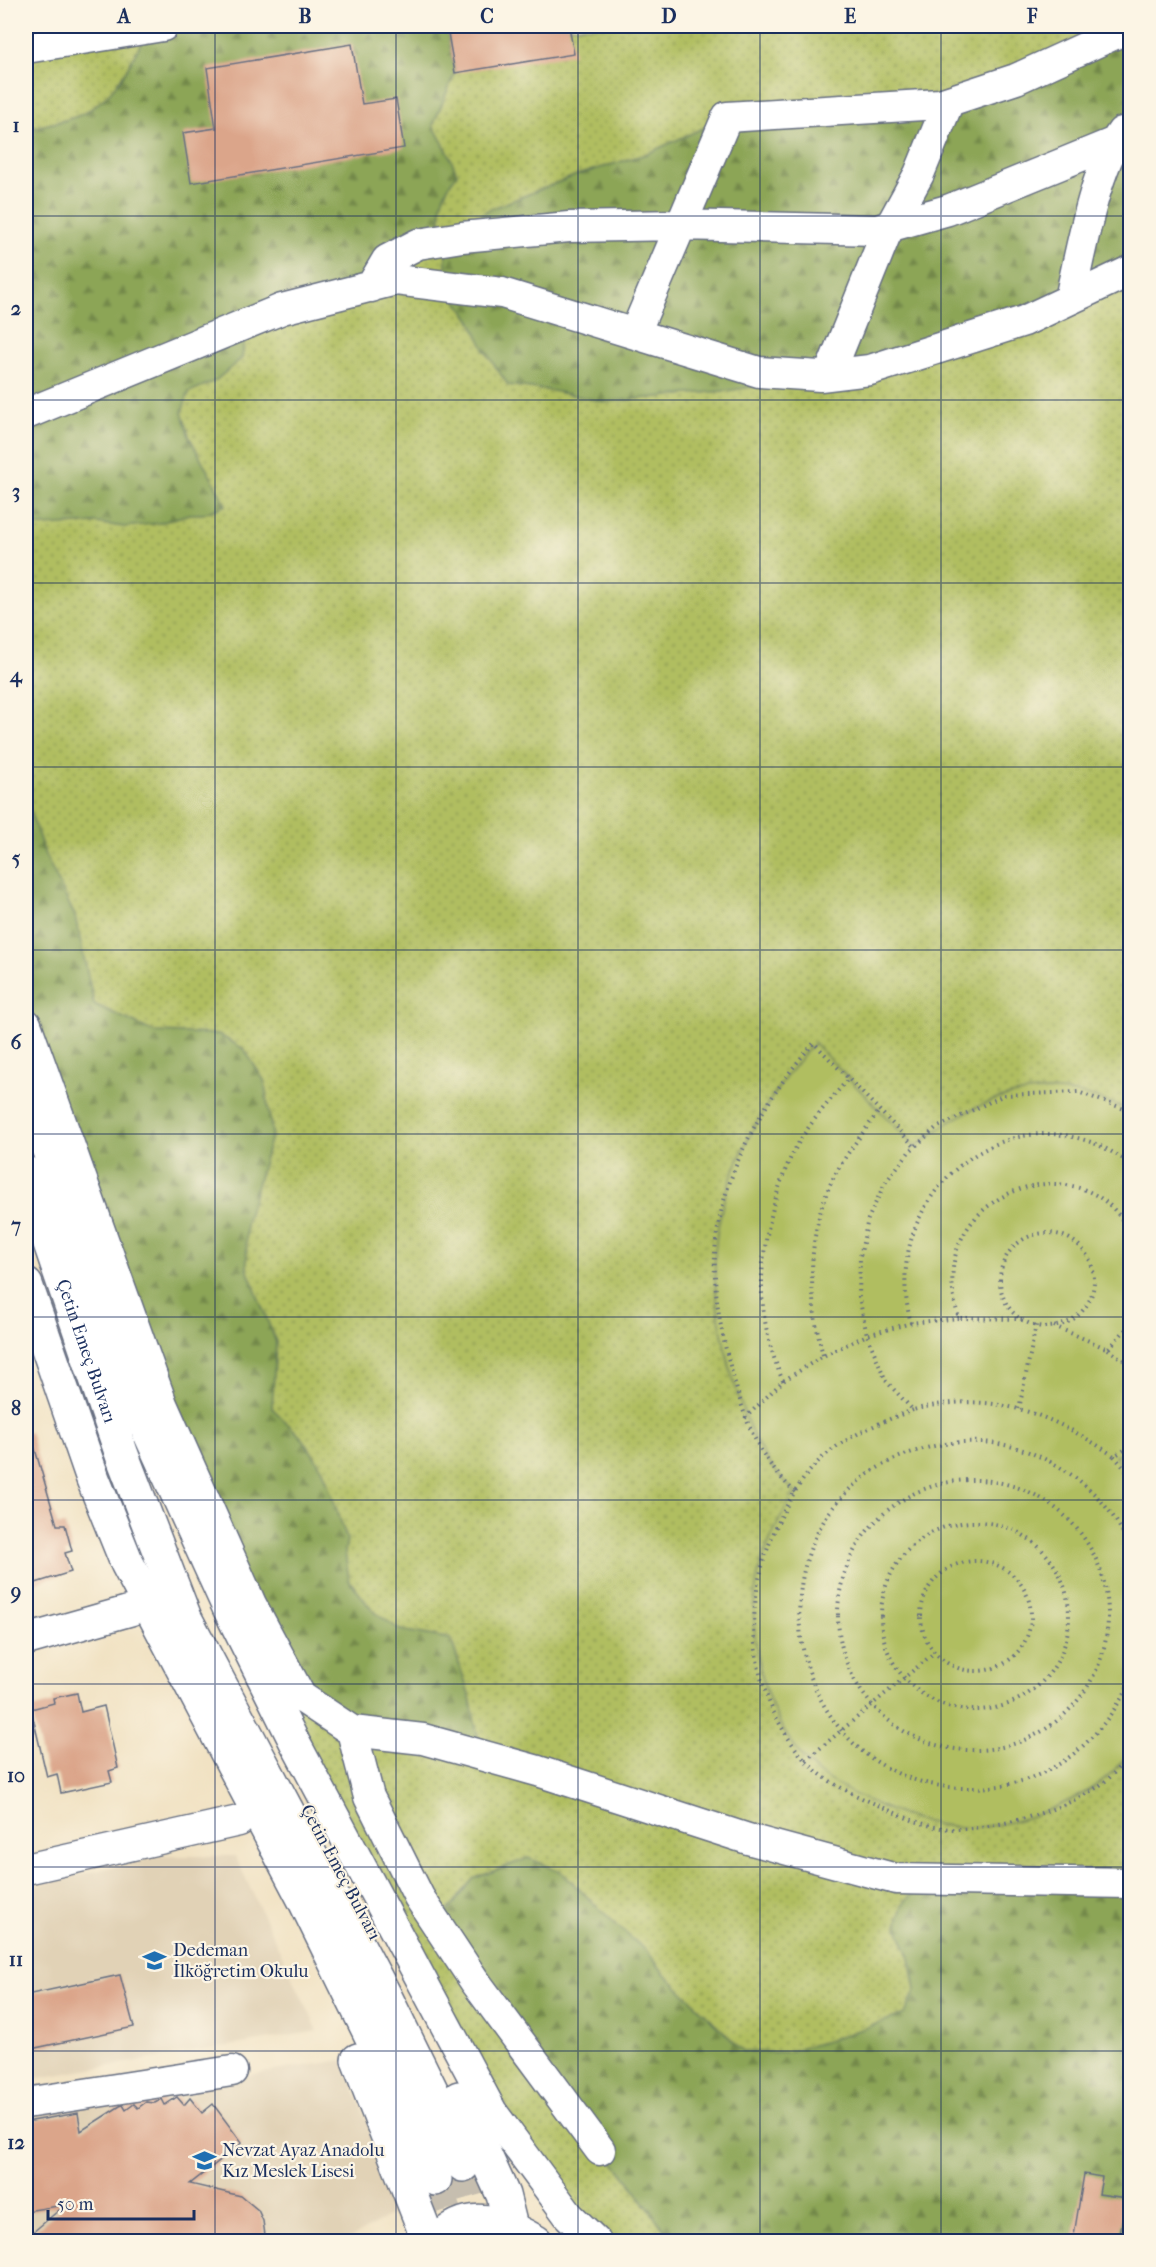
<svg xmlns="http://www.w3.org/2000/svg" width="1156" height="2267" viewBox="0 0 1156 2267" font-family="'IM FELL French Canon',serif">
	<defs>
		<pattern id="grass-dots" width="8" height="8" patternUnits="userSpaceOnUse" patternTransform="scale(1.5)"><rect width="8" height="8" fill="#b0be60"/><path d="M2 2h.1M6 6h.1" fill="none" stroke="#8e9b52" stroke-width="1.8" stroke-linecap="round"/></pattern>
		<pattern id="forest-firs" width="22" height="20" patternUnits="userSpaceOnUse" patternTransform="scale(1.5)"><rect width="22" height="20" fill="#8ca556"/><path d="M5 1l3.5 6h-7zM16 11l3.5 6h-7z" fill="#72874a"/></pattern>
	</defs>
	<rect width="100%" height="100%" fill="#fcf5e5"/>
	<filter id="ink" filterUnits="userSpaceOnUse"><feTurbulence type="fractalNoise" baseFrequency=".0167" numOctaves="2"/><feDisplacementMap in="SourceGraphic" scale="12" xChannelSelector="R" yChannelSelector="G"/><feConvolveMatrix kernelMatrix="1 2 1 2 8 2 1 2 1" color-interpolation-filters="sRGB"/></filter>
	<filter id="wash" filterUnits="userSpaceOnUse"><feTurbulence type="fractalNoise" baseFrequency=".008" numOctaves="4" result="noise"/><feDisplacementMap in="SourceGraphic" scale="24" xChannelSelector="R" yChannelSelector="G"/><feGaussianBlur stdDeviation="1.35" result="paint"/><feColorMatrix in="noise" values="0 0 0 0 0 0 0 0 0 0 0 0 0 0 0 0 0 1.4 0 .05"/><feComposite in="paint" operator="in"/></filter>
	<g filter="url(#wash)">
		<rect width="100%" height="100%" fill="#f1e2c3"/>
		<path fill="#e1d2b6" d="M158,1856H235L318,2031L26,2080V1888Z
			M343,2060L402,2209L346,2241L26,2242V2111Z"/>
		<path fill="url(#grass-dots)" stroke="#66765f" stroke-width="1.5" d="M26,26H1130V2241H596L569,2216L295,1743L26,1024Z"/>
		<path fill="url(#forest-firs)" stroke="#546a5a" stroke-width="1.5" d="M163,26H444L447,28L455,73L433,125L449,154L457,174C439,197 437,211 445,239L488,210L577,175L646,154L727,117L949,101L1130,27V271L829,375L733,390L605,402L553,391L508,385L485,351L471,321L447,287L445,240L371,287L247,323L242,358L215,381L189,392L182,412L189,436L226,505L203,514H189L160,523L124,527L96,523L26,527V129C44,124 68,122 84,113C118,94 132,61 148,28Z
			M26,799L45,855L75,916L94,1004L154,1032L218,1034L244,1049L264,1080L272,1133L246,1223L247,1269L276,1342L272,1408L304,1440L323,1470L347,1539L345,1552L349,1580L372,1610L400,1630L451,1639L470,1697L479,1742L352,1731L301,1697L251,1604L26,1024Z
			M528,1858L560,1871L623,1931L647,1951L664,1973L744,2052H786L831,2040L905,2014L916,1989L910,1958L897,1926L902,1905L924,1879L1130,1883V2241H672L630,2183L524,2048L437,1925L473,1879Z"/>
		<path fill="#b0be60" stroke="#66765f" stroke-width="1.5" d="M814,1043L915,1147C983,1092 1048,1072 1130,1111V1447L1115,1456L1130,1475V1753C1103,1785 1084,1795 1046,1811C985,1835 939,1832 880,1806C859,1797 839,1788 820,1774C767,1732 744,1639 758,1575C765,1546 780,1518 795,1492C757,1456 748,1428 733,1379C722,1340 713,1294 715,1254C719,1178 764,1098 814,1043Z"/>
		<g id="blocks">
			<path fill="#dba58a" d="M463,26H569L574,54L455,73L447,28Z
				M352,44L362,104L396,99L404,148L191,183L183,133L216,128L207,68Z
				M30,1432L57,1525H65L72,1551L65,1553L71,1572L26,1586V1433Z
				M77,1693L81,1712L104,1706L118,1768L109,1771L112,1782L61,1793L57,1774L47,1777L31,1709L54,1703L53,1698Z
				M120,1975L134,2027L26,2050V1995Z
				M177,2097L184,2105L190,2098L202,2113L213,2104L242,2143L190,2184L241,2196L258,2210L263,2221L265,2235L259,2241H26V2238L65,2205L26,2211V2122L78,2113L81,2131L120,2106L123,2105L126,2110L134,2104L138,2108L146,2102L155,2103L162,2099L165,2105Z
				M1084,2174L1102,2177L1099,2194L1126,2198L1119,2241H1073Z"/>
		</g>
	</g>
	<g filter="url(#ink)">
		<use href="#blocks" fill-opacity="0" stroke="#666e81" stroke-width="1.5"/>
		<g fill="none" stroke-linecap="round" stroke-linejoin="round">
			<path stroke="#c6beaf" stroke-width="33" stroke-dasharray="33 16" stroke-linecap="butt" d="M463,2165L485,2242
				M435,2179L453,2242"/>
			<defs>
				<path id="minor" d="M26,48L163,26
					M371,287L387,260L418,244L462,237L569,227L680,225L877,230L948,210L1130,136
					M1070,299C1080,254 1095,168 1122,132
					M635,333L727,117L940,104L1016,79L1130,27
					M829,375L885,236L919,174L949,101
					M26,414L282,309L396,280L502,293L759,372L820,376L870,370L1024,321L1130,271
					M26,1024L162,1404L251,1604L301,1697L352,1731L423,1739L538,1771L748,1839L896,1879L1130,1883
					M26,1088L129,1391L229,1611L295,1743L492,2112L569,2216L596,2242
					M26,1640L132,1610
					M352,1731L369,1797L419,1897L474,1980L600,2150
					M26,1869L239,1821
					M26,2103L232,2071"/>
				<g id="major">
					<path id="s1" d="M26,1173L122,1455L185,1618L384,1994L434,2096L463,2165"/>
					<path d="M26,1285L93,1479L127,1563L304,1899L382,2058L435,2179"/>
					<path d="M358,2060L429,2242"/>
					<path d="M459,2098L503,2195L511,2227"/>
					<path d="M438,2242C468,2207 504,2223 536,2242"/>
				</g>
			</defs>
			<use href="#minor" stroke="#666e81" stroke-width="33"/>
			<use href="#major" stroke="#666e81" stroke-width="36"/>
			<path stroke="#666e81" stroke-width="4" stroke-dasharray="1.5 4.5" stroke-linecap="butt" d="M1000 1280a47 47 0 1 1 94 0a47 47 0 1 1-94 0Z
				M959,1318L911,1323C875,1191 1018,1078 1130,1164
				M1022,1319L959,1318C917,1193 1086,1135 1130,1234
				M911,1323L867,1335L859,1297L860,1257L868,1219L885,1183L909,1152L936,1128L1004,1095L1078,1092L1130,1111
				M1054,1326L1108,1349L1130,1325
				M1108,1349L1130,1365
				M823,1355C807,1295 806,1227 837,1171C849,1150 865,1130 879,1111
				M783,1381C770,1352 761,1314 762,1282C762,1244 776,1186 793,1153C807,1125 829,1102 848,1079
				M1019,1409L1036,1325
				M913,1410C881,1422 846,1436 821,1459C804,1475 790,1498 780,1519C741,1599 744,1686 803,1758C820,1778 847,1792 871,1802C896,1813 924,1828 952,1829C996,1830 1077,1808 1110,1777C1117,1770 1124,1761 1130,1753
				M745,1418L783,1381L823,1356L867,1335L886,1381L913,1410C990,1389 1050,1413 1114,1456L1130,1447
				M1114,1456L1130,1475
				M838 1615a135 135 0 1 1 270 0a135 135 0 1 1-270 0Z
				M795,1492C760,1459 748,1429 735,1383C723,1343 713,1296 715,1254C719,1178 764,1098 814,1043L915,1147
				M881 1616a94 94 0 1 1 188 0a94 94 0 1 1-188 0Z
				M1130,1549C1113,1502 1072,1468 1026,1451C993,1439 956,1439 923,1449C731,1501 774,1792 973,1788C1047,1787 1096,1747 1130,1683
				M921 1616a55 55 0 1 1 110 0a55 55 0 1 1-110 0Z
				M806,1760L934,1653"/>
			<use href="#minor" stroke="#fff" stroke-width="30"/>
			<use href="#major" stroke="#fff" stroke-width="33"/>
		</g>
	</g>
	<path fill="none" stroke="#1b2f5e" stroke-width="1.5" stroke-opacity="0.55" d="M215,26V2242M396,26V2242M578,26V2242M760,26V2242M941,26V2242M26,216H1130M26,400H1130M26,583H1130M26,767H1130M26,950H1130M26,1134H1130M26,1317H1130M26,1500H1130M26,1684H1130M26,1867H1130M26,2051H1130"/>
	<defs>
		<symbol id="school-bare" viewBox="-9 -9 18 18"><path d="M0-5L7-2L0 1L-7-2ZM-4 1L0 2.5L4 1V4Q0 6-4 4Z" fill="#1f6fb2" stroke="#fcf5e5" stroke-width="2.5" paint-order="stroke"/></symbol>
	</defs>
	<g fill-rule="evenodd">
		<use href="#school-bare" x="138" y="1944" width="33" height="33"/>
		<use href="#school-bare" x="188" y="2144" width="33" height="33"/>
	</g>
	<g text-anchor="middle" stroke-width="4.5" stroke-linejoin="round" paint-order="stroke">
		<g font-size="18" fill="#1b2f5e" stroke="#fcf5e5">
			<text dy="6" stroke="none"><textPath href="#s1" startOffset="188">Çetin Emeç Bulvarı</textPath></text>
			<text transform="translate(341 1872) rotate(62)" y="6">Çetin Emeç Bulvarı</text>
		</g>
		<g font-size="18" fill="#1b2f5e" stroke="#fcf5e5" text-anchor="start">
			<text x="173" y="1956">Dedeman<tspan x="173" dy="21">İlköğretim Okulu</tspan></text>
			<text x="222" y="2156">Nevzat Ayaz Anadolu<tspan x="222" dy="21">Kız Meslek Lisesi</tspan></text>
		</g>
	</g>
	<rect width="1156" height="2267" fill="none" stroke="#fcf5e5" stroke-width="66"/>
	<path d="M48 2210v9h146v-9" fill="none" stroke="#1b2f5e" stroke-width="3"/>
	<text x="57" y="2210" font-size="18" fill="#1b2f5e" stroke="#fcf5e5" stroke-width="4.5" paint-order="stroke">50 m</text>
	<rect x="33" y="33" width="1090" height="2201" fill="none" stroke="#1b2f5e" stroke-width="2"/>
	<g font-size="20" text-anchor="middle" font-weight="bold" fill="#1b2f5e">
		<text x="124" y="23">A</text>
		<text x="305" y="23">B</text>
		<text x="487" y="23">C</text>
		<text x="669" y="23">D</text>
		<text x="850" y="23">E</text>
		<text x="1032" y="23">F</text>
		<text x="16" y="132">1</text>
		<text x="16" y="315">2</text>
		<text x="16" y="498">3</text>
		<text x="16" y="682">4</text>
		<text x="16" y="865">5</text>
		<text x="16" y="1049">6</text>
		<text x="16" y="1232">7</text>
		<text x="16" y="1415">8</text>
		<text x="16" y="1599">9</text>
		<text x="16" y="1782">10</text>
		<text x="16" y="1966">11</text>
		<text x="16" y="2149">12</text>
	</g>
</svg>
